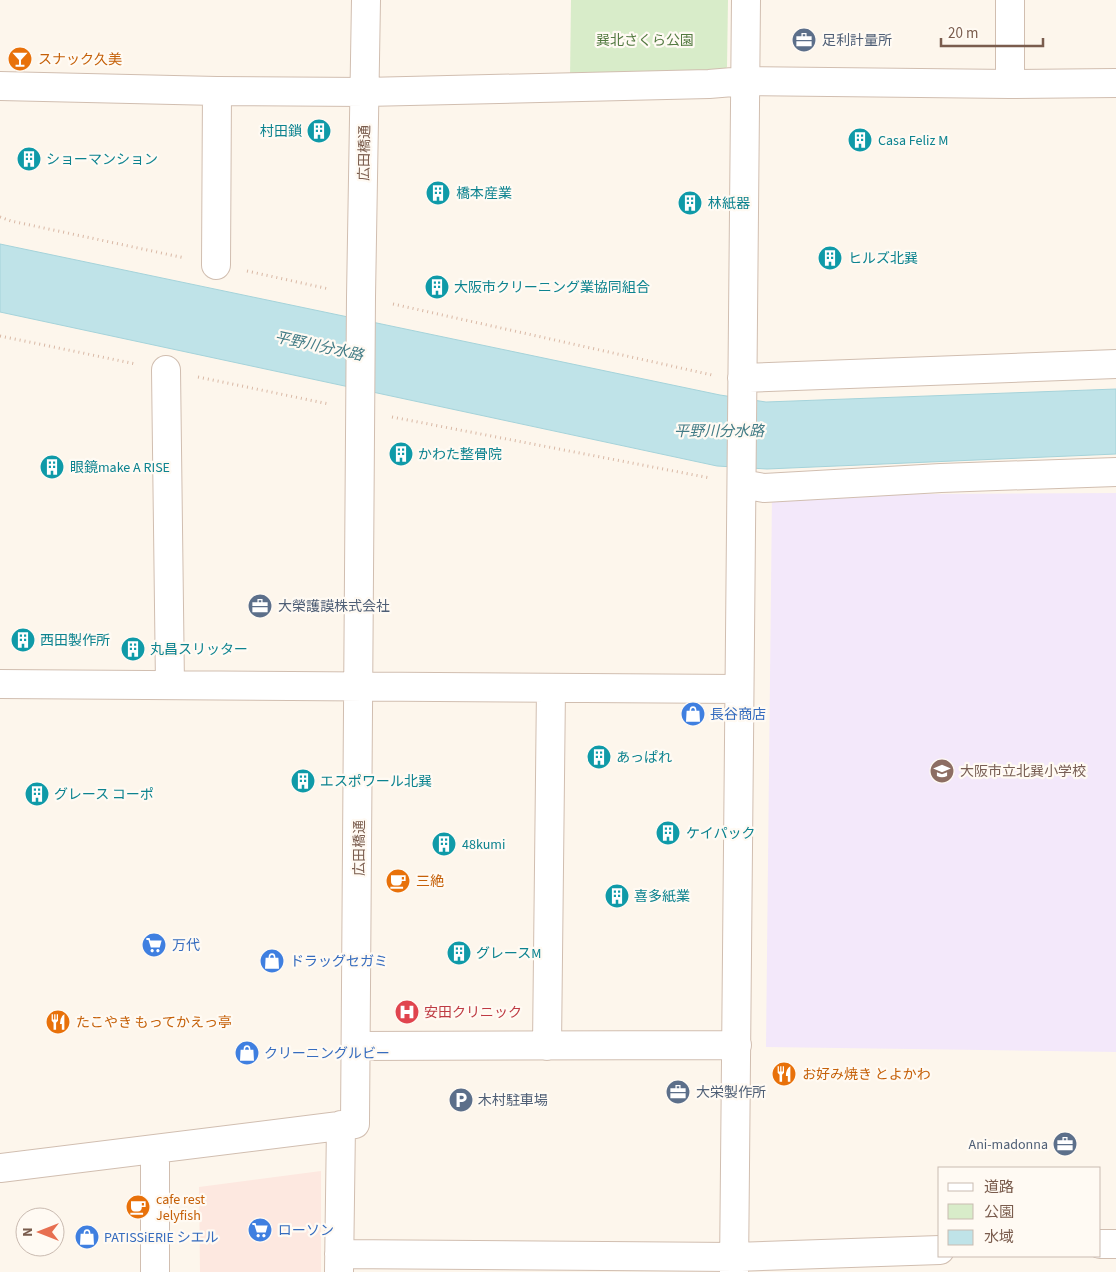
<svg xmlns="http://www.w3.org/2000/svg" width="1116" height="1272" viewBox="0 0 1116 1272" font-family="'Source Sans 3','Noto Sans JP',sans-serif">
	<rect width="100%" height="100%" fill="#fdf6ec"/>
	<path fill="#fde8e0" d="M321,1171V1272H200L199,1187Z"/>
	<path fill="#f3e8fa" d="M1116,493V1052L766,1047L772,495Z"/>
	<path fill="#d8ecc9" d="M571,0H728L727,67L715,81L570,79Z"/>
	<path fill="#bfe3e8" stroke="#a5d3da" d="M0,244L720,395L766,402L1116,389V454L767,469L717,466L0,312Z"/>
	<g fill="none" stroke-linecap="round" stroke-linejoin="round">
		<defs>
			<path id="minor" d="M1010,84V0
				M0,86L217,91L365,92L709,84L745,81L1010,84L1116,83
				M216,265L217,91
				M166,370L170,685
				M742,378L1116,364
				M742,484L764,488L941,478L1116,472
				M0,684L739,689
				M357,1046L737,1045
				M547,1046L551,688
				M155,1150V1272
				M0,1168L355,1124L361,297L366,0
				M1100,1244H1116
				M339,1254L734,1257L940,1250
				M339,1271L341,1125
				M734,1272L746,0"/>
		</defs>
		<use href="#minor" stroke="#d1beb0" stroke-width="30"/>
		<path stroke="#d9b8a5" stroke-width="3" stroke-dasharray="1 4" stroke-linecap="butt" d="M0,217L11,221L185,258
			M247,271L329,289
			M393,304L712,375
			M0,336L136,364
			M198,377L329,404
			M392,417L710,478"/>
		<use href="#minor" stroke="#fff" stroke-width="28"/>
	</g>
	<defs>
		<symbol id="office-disc" viewBox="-11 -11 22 22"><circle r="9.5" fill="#5c6f8a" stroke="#fffaf3"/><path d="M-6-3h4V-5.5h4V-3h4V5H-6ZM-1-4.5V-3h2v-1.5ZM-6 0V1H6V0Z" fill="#fff"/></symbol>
		<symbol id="bar-disc" viewBox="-11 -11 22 22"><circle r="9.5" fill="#e8710a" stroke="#fffaf3"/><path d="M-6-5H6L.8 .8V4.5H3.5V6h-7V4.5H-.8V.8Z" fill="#fff"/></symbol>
		<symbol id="building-disc" viewBox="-11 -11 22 22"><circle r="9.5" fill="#0f9aa8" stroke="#fffaf3"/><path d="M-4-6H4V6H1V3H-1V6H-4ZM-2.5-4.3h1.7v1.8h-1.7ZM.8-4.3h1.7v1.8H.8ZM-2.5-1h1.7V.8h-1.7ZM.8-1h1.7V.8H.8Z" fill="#fff"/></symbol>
		<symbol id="shop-disc" viewBox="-11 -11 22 22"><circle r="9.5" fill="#3f7fe0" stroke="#fffaf3"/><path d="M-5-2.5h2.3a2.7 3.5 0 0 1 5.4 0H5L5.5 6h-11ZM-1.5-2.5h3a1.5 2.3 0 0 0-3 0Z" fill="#fff"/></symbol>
		<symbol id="school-disc" viewBox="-11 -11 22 22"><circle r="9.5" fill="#8d6e63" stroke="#fffaf3"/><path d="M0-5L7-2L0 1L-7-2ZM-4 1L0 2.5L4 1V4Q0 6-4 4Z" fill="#fff"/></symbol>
		<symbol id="cafe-disc" viewBox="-11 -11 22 22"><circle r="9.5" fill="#e8710a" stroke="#fffaf3"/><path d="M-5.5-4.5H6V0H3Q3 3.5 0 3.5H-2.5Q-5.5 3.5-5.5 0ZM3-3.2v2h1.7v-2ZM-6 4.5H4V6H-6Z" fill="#fff"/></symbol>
		<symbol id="supermarket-disc" viewBox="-11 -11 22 22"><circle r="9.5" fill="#3f7fe0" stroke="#fffaf3"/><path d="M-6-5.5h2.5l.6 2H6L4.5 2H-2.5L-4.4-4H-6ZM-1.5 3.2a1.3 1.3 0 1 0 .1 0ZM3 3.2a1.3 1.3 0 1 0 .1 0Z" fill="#fff"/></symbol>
		<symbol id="hospital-disc" viewBox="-11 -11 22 22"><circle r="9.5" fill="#e0444e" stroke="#fffaf3"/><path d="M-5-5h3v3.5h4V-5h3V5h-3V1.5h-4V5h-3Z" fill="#fff"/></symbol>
		<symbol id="restaurant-disc" viewBox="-11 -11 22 22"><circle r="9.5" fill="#e8710a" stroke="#fffaf3"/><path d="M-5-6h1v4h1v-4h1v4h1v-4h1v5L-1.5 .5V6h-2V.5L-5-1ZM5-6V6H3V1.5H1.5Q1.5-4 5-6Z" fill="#fff"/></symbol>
		<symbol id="parking-disc" viewBox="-11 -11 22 22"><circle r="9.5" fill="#5c6f8a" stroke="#fffaf3"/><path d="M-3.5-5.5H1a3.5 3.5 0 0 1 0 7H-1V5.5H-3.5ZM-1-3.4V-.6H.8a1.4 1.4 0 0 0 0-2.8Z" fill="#fff"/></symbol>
	</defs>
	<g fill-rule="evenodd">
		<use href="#office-disc" x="790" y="26" width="28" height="28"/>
		<use href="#bar-disc" x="6" y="45" width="28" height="28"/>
		<use href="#building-disc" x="305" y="117" width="28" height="28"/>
		<use href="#building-disc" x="846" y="126" width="28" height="28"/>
		<use href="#building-disc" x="15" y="145" width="28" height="28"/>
		<use href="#building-disc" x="424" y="179" width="28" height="28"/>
		<use href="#building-disc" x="676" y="189" width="28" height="28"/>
		<use href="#building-disc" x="816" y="244" width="28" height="28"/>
		<use href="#building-disc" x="423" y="273" width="28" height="28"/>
		<use href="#building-disc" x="387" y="440" width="28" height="28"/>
		<use href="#building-disc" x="38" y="453" width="28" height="28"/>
		<use href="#office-disc" x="246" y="592" width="28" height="28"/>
		<use href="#building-disc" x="9" y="626" width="28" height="28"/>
		<use href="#building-disc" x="119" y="635" width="28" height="28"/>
		<use href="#shop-disc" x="679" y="700" width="28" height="28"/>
		<use href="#building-disc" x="585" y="743" width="28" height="28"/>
		<use href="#school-disc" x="928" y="757" width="28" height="28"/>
		<use href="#building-disc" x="289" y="767" width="28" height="28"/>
		<use href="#building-disc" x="23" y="780" width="28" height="28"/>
		<use href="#building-disc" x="654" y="819" width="28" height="28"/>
		<use href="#building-disc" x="430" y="830" width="28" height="28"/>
		<use href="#cafe-disc" x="384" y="867" width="28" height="28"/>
		<use href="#building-disc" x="603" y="882" width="28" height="28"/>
		<use href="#supermarket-disc" x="140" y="931" width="28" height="28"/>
		<use href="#building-disc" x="445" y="939" width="28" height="28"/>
		<use href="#shop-disc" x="258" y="947" width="28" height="28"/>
		<use href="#hospital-disc" x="393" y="998" width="28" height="28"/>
		<use href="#restaurant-disc" x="44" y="1008" width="28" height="28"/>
		<use href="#shop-disc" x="233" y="1039" width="28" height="28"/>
		<use href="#restaurant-disc" x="770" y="1060" width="28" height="28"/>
		<use href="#office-disc" x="664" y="1078" width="28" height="28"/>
		<use href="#parking-disc" x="447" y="1086" width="28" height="28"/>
		<use href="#office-disc" x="1051" y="1130" width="28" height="28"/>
		<use href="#cafe-disc" x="124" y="1193" width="28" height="28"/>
		<use href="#supermarket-disc" x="246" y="1216" width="28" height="28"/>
		<use href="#shop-disc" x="73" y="1223" width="28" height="28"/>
	</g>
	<g text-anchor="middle" stroke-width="4.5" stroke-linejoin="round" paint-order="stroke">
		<g font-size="14" fill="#537a41" stroke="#fffaf3">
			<text x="645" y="45">巽北さくら公園</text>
		</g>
		<g font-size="14" fill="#4e5e75" stroke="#fffaf3" text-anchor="start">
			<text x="822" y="45">足利計量所</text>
			<text x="278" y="611">大榮護謨株式会社</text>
			<text x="696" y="1097">大栄製作所</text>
			<text x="478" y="1105">木村駐車場</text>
			<text x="1048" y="1149" text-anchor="end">Ani-madonna</text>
		</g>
		<g font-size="14" fill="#c56008" stroke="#fffaf3" text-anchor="start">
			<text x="38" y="64">スナック久美</text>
			<text x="416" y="886">三絶</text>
			<text x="76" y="1027">たこやき もってかえっ亭</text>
			<text x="802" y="1079">お好み焼き とよかわ</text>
			<text x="156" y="1204">cafe rest<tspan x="156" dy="16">Jelyfish</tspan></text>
		</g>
		<g font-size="14" fill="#0d838f" stroke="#fffaf3" text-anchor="start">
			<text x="302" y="136" text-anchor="end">村田鎖</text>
			<text x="878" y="145">Casa Feliz M</text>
			<text x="46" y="164">ショーマンション</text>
			<text x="456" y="198">橋本産業</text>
			<text x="708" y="208">林紙器</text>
			<text x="848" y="263">ヒルズ北巽</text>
			<text x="454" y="292">大阪市クリーニング業協同組合</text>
			<text x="418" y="459">かわた整骨院</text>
			<text x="70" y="472">眼鏡make A RISE</text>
			<text x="40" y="645">西田製作所</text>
			<text x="150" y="654">丸昌スリッター</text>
			<text x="616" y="762">あっぱれ</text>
			<text x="320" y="786">エスポワール北巽</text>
			<text x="54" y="799">グレース コーポ</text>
			<text x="686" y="838">ケイパック</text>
			<text x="462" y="849">48kumi</text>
			<text x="634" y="901">喜多紙業</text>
			<text x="476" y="958">グレースM</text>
		</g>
		<g font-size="14" fill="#7a5c4d" stroke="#fffaf3">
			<text transform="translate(364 153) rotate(-89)" y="5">広田橋通</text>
			<text transform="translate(359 848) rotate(-90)" y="5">広田橋通</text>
		</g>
		<g font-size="14" fill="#366cbe" stroke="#fffaf3" text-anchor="start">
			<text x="710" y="719">長谷商店</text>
			<text x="172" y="950">万代</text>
			<text x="290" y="966">ドラッグセガミ</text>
			<text x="264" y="1058">クリーニングルビー</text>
			<text x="278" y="1235">ローソン</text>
			<text x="104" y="1242">PATISSiERIE シエル</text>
		</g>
		<g font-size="14" fill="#785e54" stroke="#fffaf3" text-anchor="start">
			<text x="960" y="776">大阪市立北巽小学校</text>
		</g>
		<g font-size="14" fill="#be3a42" stroke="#fffaf3" text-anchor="start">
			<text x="424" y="1017">安田クリニック</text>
		</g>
		<g font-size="15" font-style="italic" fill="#437c86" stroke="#fffaf3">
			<text transform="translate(319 346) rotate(12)" y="5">平野川分水路</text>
			<text x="719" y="436">平野川分水路</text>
		</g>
	</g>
	<rect x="938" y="1167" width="162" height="90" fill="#fffaf3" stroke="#cabbb1"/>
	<rect x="948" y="1183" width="25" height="8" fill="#ffffff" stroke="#cabbb1"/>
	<text x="984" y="1192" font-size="15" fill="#7a5c4d">道路</text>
	<rect x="948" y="1204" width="25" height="15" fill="#d8ecc9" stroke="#cabbb1"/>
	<text x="984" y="1217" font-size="15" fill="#7a5c4d">公園</text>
	<rect x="948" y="1230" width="25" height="15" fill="#bfe3e8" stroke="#cabbb1"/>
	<text x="984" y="1242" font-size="15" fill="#7a5c4d">水域</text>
	<g transform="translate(40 1232) rotate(270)"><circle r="24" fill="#fffaf3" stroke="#cabbb1"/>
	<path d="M0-4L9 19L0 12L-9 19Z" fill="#e76f51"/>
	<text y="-8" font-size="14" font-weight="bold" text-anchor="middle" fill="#7a5c4d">N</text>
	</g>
	<path d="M941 38v8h102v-8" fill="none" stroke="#7a5c4d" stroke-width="2.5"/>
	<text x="948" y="38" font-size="15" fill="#7a5c4d" stroke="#fffaf3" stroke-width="4" paint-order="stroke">20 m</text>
</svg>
